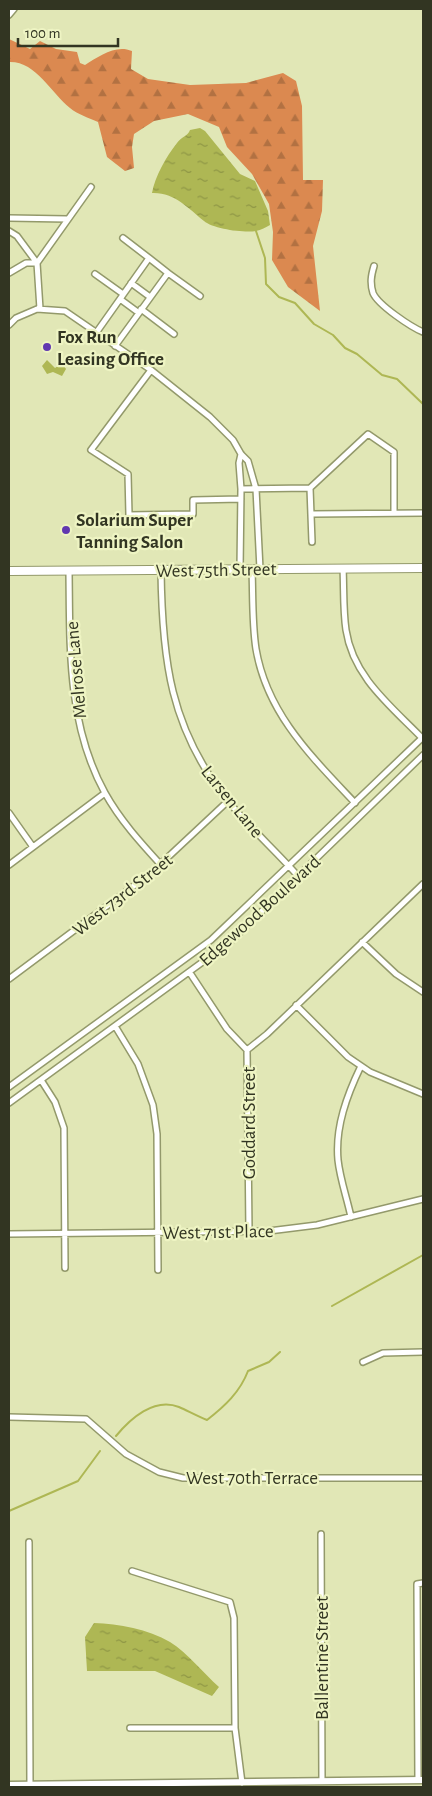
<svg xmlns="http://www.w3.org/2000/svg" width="432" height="1796" viewBox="0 0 432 1796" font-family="'Alegreya Sans',sans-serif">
	<defs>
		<pattern id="forest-firs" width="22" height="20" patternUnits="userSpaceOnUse" patternTransform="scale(1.25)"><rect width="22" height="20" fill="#db8950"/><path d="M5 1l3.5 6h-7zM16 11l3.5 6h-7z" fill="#b27142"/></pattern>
		<pattern id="water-ripples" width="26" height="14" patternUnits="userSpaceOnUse" patternTransform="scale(1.25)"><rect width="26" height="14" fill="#aeb754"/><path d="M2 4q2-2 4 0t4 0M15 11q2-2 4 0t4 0" fill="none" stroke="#8e9645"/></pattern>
	</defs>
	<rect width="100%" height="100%" fill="#e1e7b6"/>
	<path fill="url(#forest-firs)" d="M9,39L30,49L40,41L56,49L77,52L80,63L85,65C99,56 116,44 132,51L131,69L148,79L190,85L246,83L283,73L296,81L302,106L303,180H323L322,211L313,246L320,311L288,287L272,260L273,232L269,204L252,174L227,147L219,127L188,114L154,121L134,134L132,147L134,168L125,171L107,157L98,122C89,118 77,114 70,108C51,93 36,61 9,62Z"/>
	<path fill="url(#water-ripples)" d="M200,128L205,131L240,174L255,181L268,211L270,225C266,227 261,230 256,231C244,233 213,229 204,221C188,208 174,192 152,193C155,176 166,157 177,143C181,137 188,136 190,130Z
		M47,360L55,368L62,363L66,369L62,376L53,372L47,374L42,366Z
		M94,1623C119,1624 148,1629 170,1642C188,1653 203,1673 219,1687L212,1696L155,1671H87L85,1637Z"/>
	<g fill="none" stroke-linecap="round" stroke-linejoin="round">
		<path stroke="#aeb754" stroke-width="2" d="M256,231L265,258L266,284L279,297L295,303L314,324L333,335L345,348L357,354L382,375L397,379L423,404
			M332,1306L423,1255
			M116,1436C130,1419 154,1397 179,1407C188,1411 197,1416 207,1420C225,1406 240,1392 248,1371L269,1362L280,1352
			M9,1511L78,1481L100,1451"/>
		<defs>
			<path id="minor" d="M9,15L14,9
				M9,218L67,219
				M9,231L17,236L37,263
				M123,238L149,258
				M37,263L91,187
				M37,263L40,309
				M374,266C371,276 370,283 373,293C378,305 411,327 423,332
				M9,273L26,263H37
				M168,273L200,296
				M95,274L123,294
				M131,283L150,297
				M120,299L139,313
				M141,309L174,334
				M9,325L16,318L37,309L65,311L151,370L210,417L233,440L241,454L248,461L256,489L260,569
				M96,333L149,258L168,273L115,346
				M151,370L91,450L128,474L129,515L193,514V500L241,499
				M310,488L312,542
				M241,489L310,488L368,434L394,452V513
				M312,514L423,513
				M343,568C344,588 343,610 346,630C353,677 391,706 423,739
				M240,569L241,489L239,463L241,454
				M252,569C253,595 252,623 256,649C267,714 312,757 355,803
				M161,570C162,659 170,729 228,801C250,828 276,851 298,876
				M69,571C70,647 67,724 105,793C120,820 140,842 161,865
				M9,813L33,847
				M9,865L105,793
				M362,942L396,974L423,992
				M190,973L227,1029L247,1050L249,1232
				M9,979L151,873L228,801
				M296,1005L348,1057L370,1072L423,1094
				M115,1026L138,1064L153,1105L157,1134L158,1270
				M247,1050L267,1034L423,884
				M41,1080L55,1102L64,1128L65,1268
				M9,1087L211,940L422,738
				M9,1103L230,942L423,755
				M351,1217C347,1198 340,1179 338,1160C335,1127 347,1095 361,1066
				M9,1234L269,1231L317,1225L423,1199
				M363,1362L383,1353L423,1352
				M9,1417L86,1419L126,1454L159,1472L183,1478H423
				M321,1534L322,1781
				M29,1542L30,1787
				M132,1571L230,1602L234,1618L235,1728L242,1783
				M130,1728H235
				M418,1780L417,1584L423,1583"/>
			<path id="tertiary" d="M9,1785L423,1780"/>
			<path id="secondary" d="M9,571L423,568"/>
		</defs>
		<use href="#minor" stroke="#93996b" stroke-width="8"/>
		<use href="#tertiary" stroke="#93996b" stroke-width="9"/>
		<use href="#secondary" stroke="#93996b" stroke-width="10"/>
		<use href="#minor" stroke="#fff" stroke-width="5"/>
		<use href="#tertiary" stroke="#fff" stroke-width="6"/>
		<use href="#secondary" stroke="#fff" stroke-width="8"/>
	</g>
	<g fill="#6138b0" stroke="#eef4c3" stroke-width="2">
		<circle cx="47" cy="347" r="5"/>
		<circle cx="66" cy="530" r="5"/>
	</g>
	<g text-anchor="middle" stroke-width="4.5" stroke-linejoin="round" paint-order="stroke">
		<g font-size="19" font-weight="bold" fill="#323522" stroke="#eef4c3" text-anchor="start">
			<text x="57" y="343">Fox Run<tspan x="57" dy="22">Leasing Office</tspan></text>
			<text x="76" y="526">Solarium Super<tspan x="76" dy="22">Tanning Salon</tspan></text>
		</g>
		<g font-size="19" fill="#323522" stroke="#eef4c3">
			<text transform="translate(216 569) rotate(-1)" y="7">West 75th Street</text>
			<text transform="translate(75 670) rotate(-95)" y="7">Melrose Lane</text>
			<text transform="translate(233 801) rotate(51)" y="7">Larsen Lane</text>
			<text transform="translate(122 894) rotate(-38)" y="7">West 73rd Street</text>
			<text transform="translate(259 910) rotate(-42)" y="7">Edgewood Boulevard</text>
			<text transform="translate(248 1123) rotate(-90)" y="7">Goddard Street</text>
			<text transform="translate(218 1231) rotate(-1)" y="7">West 71st Place</text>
			<text x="252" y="1484">West 70th Terrace</text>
			<text transform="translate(321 1658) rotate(-90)" y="7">Ballentine Street</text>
		</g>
	</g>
	<rect width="432" height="1796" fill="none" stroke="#323522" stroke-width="20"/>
	<path d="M18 38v8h100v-8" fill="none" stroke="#323522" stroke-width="2.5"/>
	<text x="25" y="38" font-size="15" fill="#323522" stroke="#eef4c3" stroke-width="4" paint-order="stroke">100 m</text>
</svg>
